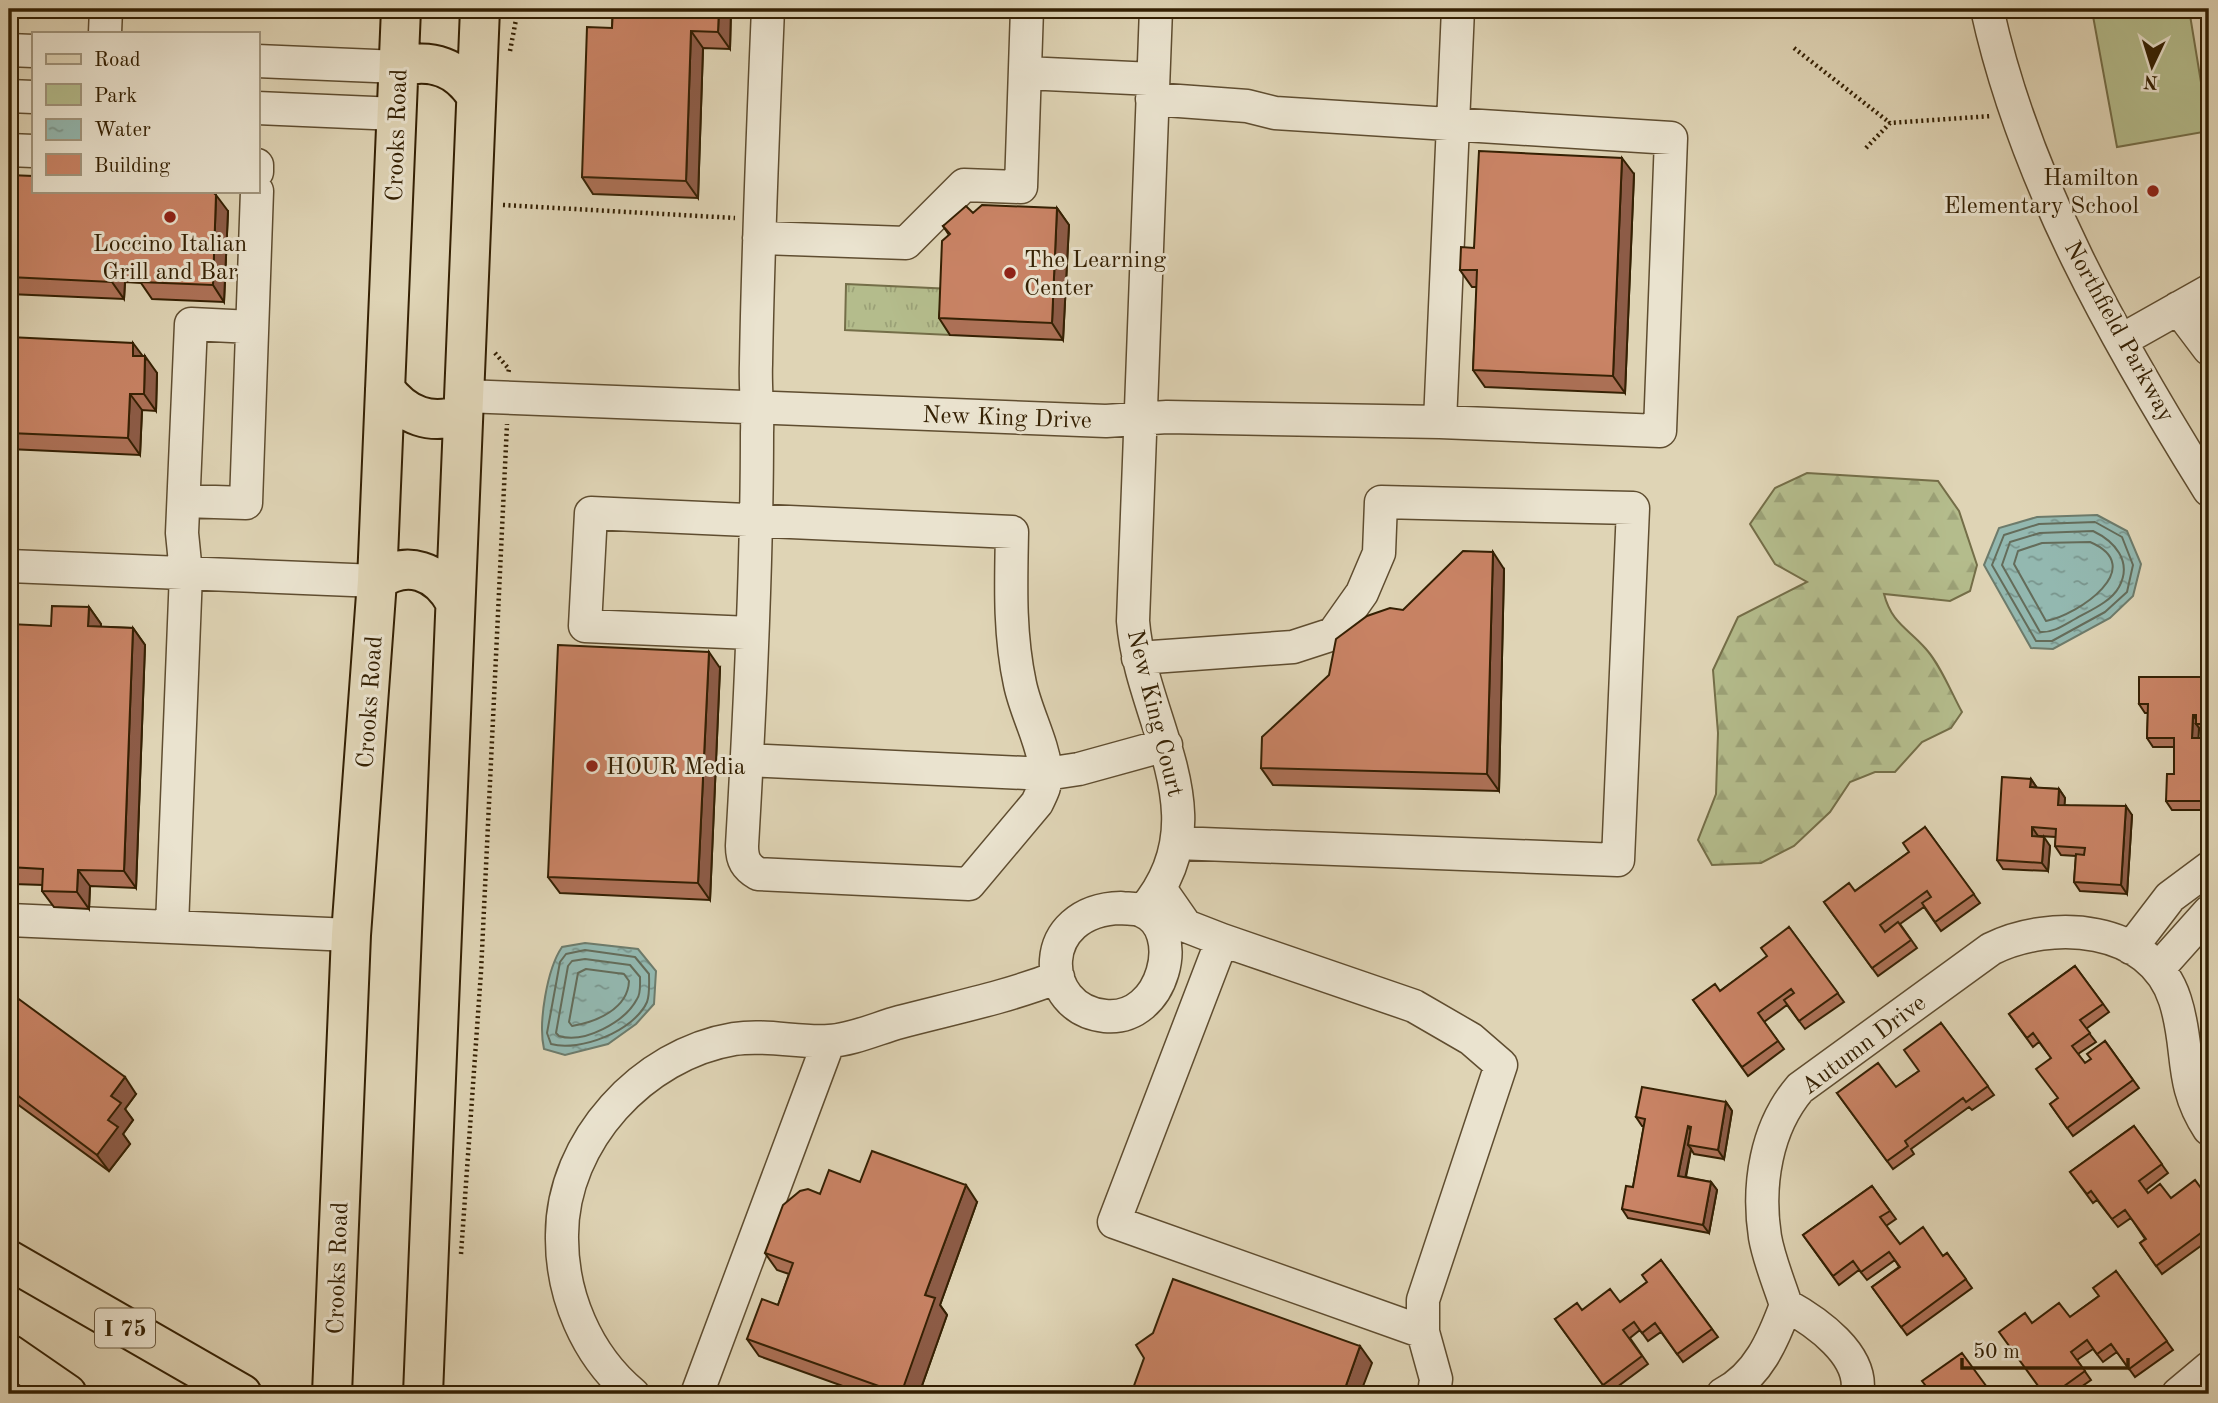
<svg xmlns="http://www.w3.org/2000/svg" width="2218" height="1403" viewBox="0 0 2218 1403" font-family="'Old Standard TT',serif">
	<defs>
		<pattern id="forest-firs" width="22" height="20" patternUnits="userSpaceOnUse" patternTransform="scale(1.75)"><rect width="22" height="20" fill="#b4bc8c"/><path d="M5 1l3.5 6h-7zM16 11l3.5 6h-7z" fill="#9ba177"/></pattern>
		<pattern id="park-tufts" width="24" height="20" patternUnits="userSpaceOnUse" patternTransform="scale(1.75)"><rect width="24" height="20" fill="#b4bc8c"/><path d="M3 7l-1-3M5 7V3M7 7l1-3M15 17l-1-3M17 17v-4M19 17l1-3" fill="none" stroke="#9ba177"/></pattern>
		<pattern id="water-ripples" width="26" height="14" patternUnits="userSpaceOnUse" patternTransform="scale(1.75)"><rect width="26" height="14" fill="#93b8b0"/><path d="M2 4q2-2 4 0t4 0M15 11q2-2 4 0t4 0" fill="none" stroke="#79958d"/></pattern>
	</defs>
	<rect width="100%" height="100%" fill="#dfd4b5"/>
	<filter id="stains"><feTurbulence type="fractalNoise" baseFrequency=".00286" numOctaves="4"/><feColorMatrix values="0 0 0 0 .2 0 0 0 0 .09 0 0 0 0 .02 0 0 0 .5 -.17"/></filter>
	<radialGradient id="worn" r=".72"><stop offset=".6" stop-color="#630" stop-opacity="0"/><stop offset="1" stop-color="#630" stop-opacity=".3"/></radialGradient>
	<path fill="#b4bc8c" stroke="#746e48" stroke-width="2" d="M2132,9H2189L2209,131L2117,147L2093,16Z"/>
	<path fill="url(#forest-firs)" stroke="#746e48" stroke-width="2" d="M1807,473L1938,481L1959,511L1977,565L1970,591L1950,601L1884,594C1892,624 1908,628 1926,649C1941,666 1951,692 1962,712L1951,728L1922,742L1895,772H1875L1850,782L1830,812L1794,846L1761,863L1712,865L1698,840L1716,794L1718,733L1713,670L1738,617L1807,582L1775,564L1750,524L1775,488Z"/>
	<path fill="url(#park-tufts)" stroke="#746e48" stroke-width="2" d="M846,284L952,289L950,335L845,330Z"/>
	<path fill="url(#water-ripples)" stroke="#6d7b6b" stroke-width="2" d="M2097,515L2127,531L2141,564L2133,596L2110,618L2053,649L2031,648L1984,565L1999,528L2037,517Z
		M585,943L638,949L656,971L654,1004L636,1024L608,1044L565,1055L544,1049C538,1023 547,969 562,947Z"/>
	<g fill="none" stroke-linecap="round" stroke-linejoin="round">
		<path stroke="#646c5a" stroke-width="2" d="M2095,522L2122,537L2133,565L2127,592L2105,612L2052,641H2036L1992,565L2004,535L2039,524Z
			M2093,531C2114,541 2133,561 2119,587C2111,602 2089,611 2075,619C2064,625 2053,633 2040,632L2002,565L2010,542L2040,533Z
			M2090,542C2149,567 2078,615 2046,621L2014,564L2018,551L2042,543Z
			M585,950L635,957L649,974C649,981 650,994 647,1002C634,1031 580,1052 551,1044L547,1033L560,962L566,954Z
			M585,959L630,965L640,977C640,984 641,994 637,999C625,1022 584,1044 559,1036L556,1033L568,966L572,961Z
			M586,969L624,974L629,981C628,1009 596,1022 572,1026L569,1022L578,973Z"/>
		<defs>
			<path id="minor" d="M1987,9C2025,182 2116,341 2209,490
				M105,33L106,9
				M9,50L33,51
				M257,61L399,67
				M1025,73L1153,79
				M9,96L33,97
				M257,108L397,114
				M9,150L33,151
				M257,165V172
				M759,238L906,243L964,185L1021,187L1027,9
				M2178,308L2209,349
				M2122,340L2209,291
				M464,396L1106,421L1167,417L1440,422L1660,431L1671,138L1275,113L1247,106L1152,99
				M1440,422L1458,9
				M184,501L246,503L257,191
				M9,566L377,581
				M751,633L585,626L591,513L1012,532C1011,583 1009,633 1020,684C1026,713 1043,742 1046,772C1047,783 1042,793 1037,803L969,884L758,874C746,867 742,860 742,846C750,709 757,570 757,433C758,410 755,387 756,364C758,245 763,127 768,9
				M1138,658L1293,647L1333,634L1362,593L1379,553L1381,502L1633,508L1618,860L1177,843
				M746,760L1046,774L1079,769L1166,745
				M1161,890L1186,926L1222,940L1114,1222L1423,1332
				M1121,908C1127,909 1136,908 1142,911C1186,928 1165,1022 1105,1016C1038,1009 1036,910 1121,908Z
				M1143,911C1224,817 1141,723 1133,621L1156,9
				M9,920L351,935
				M172,926L186,573L182,533L191,324L252,327
				M1222,940L1414,1006L1471,1039L1501,1065L1423,1300V1332L1436,1379L1434,1394
				M2131,948L2170,897L2209,868
				M2158,969L2209,912
				M1786,1305C1815,1321 1865,1355 1857,1394
				M633,1394C586,1355 561,1294 562,1235C562,1141 643,1054 734,1039C767,1034 797,1043 829,1041C852,1040 878,1028 900,1022C953,1008 1008,997 1058,977
				M697,1394L829,1041
				M1723,1394C1758,1376 1773,1340 1786,1305C1779,1283 1769,1260 1765,1237C1757,1185 1766,1128 1800,1088L1991,949C2051,919 2151,925 2175,1000C2191,1049 2178,1082 2209,1129
				M2178,1394L2209,1368"/>
			<path id="major" d="M399,67C431,58 458,67 476,96
				M385,389C405,416 431,426 463,414
				M377,581C407,559 438,571 455,602
				M332,1394L351,935L377,581L401,9
				M423,1394L480,9"/>
			<path id="highway" d="M9,1260L242,1394
				M9,1354L67,1394"/>
		</defs>
		<use href="#minor" stroke="#5f4d30" stroke-width="35"/>
		<use href="#major" stroke="#342003" stroke-width="42"/>
		<use href="#highway" stroke="#342003" stroke-width="42"/>
		<path stroke="#342003" stroke-width="4.5" stroke-dasharray="2 3.5" stroke-linecap="butt" d="M1794,48L1890,123
			M510,51L518,9
			M1866,148L1890,123L1992,116
			M503,205L735,218
			M495,353L509,369L508,374
			M461,1254L481,972L507,424"/>
		<use href="#minor" stroke="#eae3cf" stroke-width="32"/>
		<use href="#major" stroke="#dfd4b5" stroke-width="38"/>
		<use href="#highway" stroke="#dfd4b5" stroke-width="38"/>
	</g>
	<path fill="#ad7157" stroke="#342003" stroke-width="2" d="M613,9H731L730,49L703,48L698,198L593,194L582,177L612,28Z
		M1634,174L1625,393L1485,387L1473,370L1477,287H1472L1460,270Z
		M9,175L228,211L224,302L152,299L141,283L125,282L124,299L9,294Z
		M1057,208L1069,225L1063,340L950,335L939,318L949,235L943,226L973,213Z
		M9,337L142,356L157,373L156,411L142,410L140,455L9,449Z
		M1504,569L1499,791L1273,785L1261,768L1403,610Z
		M89,607L101,624V627L133,628L145,645L136,888L90,886L89,909L54,907L42,891L43,885L13,884L9,878V666L51,626Z
		M720,668L710,900L560,893L548,877Z
		M2209,677V732H2202L2199,728L2198,738H2209V810H2172L2166,801L2174,774V747H2153L2147,738L2148,713H2145L2139,704Z
		M2031,779L2037,788L2059,789L2065,798L2064,805L2132,815L2127,894L2080,891L2074,882L2076,856L2061,855L2055,846L2056,837L2038,836L2050,846L2048,871L2003,869L1997,860Z
		M1925,827L1980,903L1941,931L1924,907L1900,924L1917,948L1878,976L1824,902L1855,891L1909,852Z
		M1789,927L1844,1002L1805,1029L1787,1005L1764,1022L1784,1049L1748,1076L1693,1000L1720,991L1767,957Z
		M2075,966L2109,1012L2086,1029L2096,1042L2078,1054L2085,1063L2091,1059L2105,1041L2139,1088L2073,1136L2050,1104L2058,1098L2051,1058L2039,1042L2033,1047L2009,1014Z
		M9,1007L136,1094L125,1109L133,1120L123,1134L130,1144L109,1171L9,1098Z
		M1941,1023L1994,1095L1972,1110L1969,1107L1911,1149L1914,1154L1893,1169L1837,1093L1896,1087L1919,1071Z
		M1726,1102L1732,1111L1724,1159L1694,1154L1691,1149L1686,1177L1711,1182L1717,1190L1709,1233L1628,1218L1622,1209L1633,1187L1644,1126H1642L1636,1117Z
		M2134,1126L2168,1173L2146,1190L2148,1193L2171,1198L2209,1199V1240L2162,1274L2140,1243L2145,1239L2131,1218L2118,1227L2097,1200L2093,1203L2070,1172Z
		M860,1182L977,1202L940,1305L947,1315L919,1394H865L759,1356L747,1339L778,1305L789,1274L777,1270L765,1253L820,1194Z
		M1872,1186L1896,1219L1886,1226L1900,1244L1943,1256L1947,1253L1972,1288L1907,1335L1872,1287L1899,1267L1895,1260L1867,1280L1859,1270L1839,1285L1803,1235Z
		M1661,1260L1718,1337L1683,1362L1661,1332L1648,1341L1640,1330L1630,1338L1648,1364L1609,1393L1555,1319L1582,1310L1620,1302L1647,1282Z
		M2116,1271L2173,1350L2135,1377L2117,1352L2103,1362L2093,1349L2077,1360L2091,1380L2071,1394H2044L2032,1323L2070,1317L2099,1296Z"/>
	<path fill="#8d5c47" stroke="#342003" stroke-width="2" d="M719,9H731L730,49L718,32Z
		M691,31L703,48L698,198L686,181Z
		M1622,158L1634,174L1625,393L1613,376Z
		M216,195L228,211L224,302L213,285Z
		M1057,208L1069,225L1063,340L1052,323Z
		M113,266L125,282L124,299L112,282Z
		M133,343L145,359L133,356Z
		M145,356L157,373L156,411L144,394Z
		M130,394L142,410L140,455L128,438Z
		M1493,552L1504,569L1499,791L1487,774Z
		M89,607L101,624L100,643L88,626Z
		M133,628L145,645L136,888L124,871Z
		M709,652L720,668L710,900L698,883Z
		M2193,715L2199,724H2196L2199,728L2198,747L2192,738Z
		M2031,779L2037,788L2030,787Z
		M2059,789L2065,798L2064,814L2058,805Z
		M2126,806L2132,815L2127,894L2121,885Z
		M2032,827L2038,836V845L2032,836Z
		M2044,837L2050,846L2048,871L2042,863Z
		M78,870L90,886L89,909L77,892Z
		M125,1077L136,1094L125,1109L133,1120L123,1134L130,1144L109,1171L97,1155L108,1120L111,1096Z
		M1726,1102L1732,1111L1724,1159L1718,1150Z
		M1688,1126L1694,1135L1688,1145L1691,1149L1684,1184L1678,1176Z
		M1711,1182L1717,1190L1709,1233L1703,1225Z
		M966,1185L977,1202L940,1305L947,1315L919,1394H901L925,1295Z
		M1360,1346L1372,1363L1360,1394H1343Z"/>
	<path fill="#c98365" stroke="#342003" stroke-width="2" d="M613,9H719L718,32L691,31L686,181L582,177L587,27L612,28Z
		M1479,151L1622,158L1613,376L1473,370L1477,270H1460L1461,247L1474,248Z
		M9,175L33,176V191H212L216,195L213,285L140,282L141,266H113L112,282L9,277Z
		M982,205L1057,208L1052,323L939,318L942,241L950,234L943,226L966,206L973,213Z
		M9,337L133,343V356H145L144,394H130L128,438L9,433Z
		M1463,551L1493,552L1487,774L1261,768L1262,737L1329,675L1336,639L1367,616L1390,608L1403,610Z
		M52,606L89,607L88,626L133,628L124,871L78,870L77,892L42,891L43,869L9,867V666L10,624L51,626Z
		M558,645L709,652L698,883L548,877Z
		M2139,677H2209V724H2196V715H2193L2192,738H2209V801H2166L2167,774H2174V738H2147L2148,704H2139Z
		M2002,777L2031,779L2030,787L2059,789L2058,805L2126,806L2121,885L2074,882L2076,854L2084,855L2085,848L2055,846L2056,829L2032,827V836L2044,837L2042,863L1997,860Z
		M1925,827L1974,894L1935,922L1922,903L1931,897L1927,891L1880,925L1885,932L1898,922L1911,940L1872,968L1824,902L1849,883L1855,891L1909,852L1903,843Z
		M1789,927L1838,993L1799,1021L1784,1000L1794,993L1791,989L1758,1013L1778,1041L1742,1067L1693,1000L1715,984L1720,991L1767,956L1761,948Z
		M2075,966L2103,1004L2080,1020L2090,1033L2072,1046L2085,1063L2091,1059L2087,1054L2105,1041L2133,1080L2067,1128L2050,1104L2058,1098L2036,1069L2051,1058L2033,1033L2027,1038L2009,1014Z
		M16,997L125,1077L111,1096L121,1103L108,1120L118,1127L97,1155L9,1089V1007Z
		M1941,1023L1988,1086L1966,1102L1963,1098L1905,1141L1908,1146L1887,1161L1837,1093L1878,1063L1896,1087L1919,1071L1904,1050Z
		M1642,1087L1726,1102L1718,1150L1688,1145L1691,1127L1688,1126L1678,1176L1711,1182L1703,1225L1622,1209L1626,1186L1633,1187L1645,1119L1636,1117Z
		M2134,1126L2162,1164L2139,1181L2148,1193L2160,1184L2171,1198L2195,1180L2209,1199V1227L2156,1266L2140,1243L2146,1239L2125,1210L2112,1219L2091,1191L2087,1194L2070,1172Z
		M872,1151L966,1185L925,1295L935,1298L901,1394L747,1339L762,1299L778,1305L793,1263L765,1253L783,1205L800,1191L808,1189L820,1194L829,1170L860,1182Z
		M1872,1186L1890,1211L1880,1217L1900,1244L1923,1227L1943,1256L1947,1253L1966,1279L1901,1327L1872,1287L1900,1267L1889,1252L1861,1272L1853,1261L1833,1276L1803,1235Z
		M1661,1260L1712,1329L1677,1354L1655,1323L1642,1333L1634,1322L1623,1330L1642,1356L1603,1385L1555,1319L1577,1303L1582,1310L1610,1289L1620,1302L1647,1282L1642,1275Z
		M2116,1271L2167,1341L2129,1369L2111,1344L2097,1354L2087,1340L2071,1352L2085,1371L2053,1394H2044L1999,1332L2025,1313L2032,1323L2059,1303L2070,1317L2099,1296L2093,1288Z
		M1173,1279L1360,1346L1343,1394H1131L1144,1358L1136,1345L1153,1333Z
		M1962,1353L1992,1394H1932L1922,1381Z"/>
	<g fill="#8f2418" stroke="#eae3cf" stroke-width="2.5">
		<circle cx="2153" cy="191" r="7"/>
		<circle cx="170" cy="217" r="7"/>
		<circle cx="1010" cy="273" r="7"/>
		<circle cx="592" cy="766" r="7"/>
	</g>
	<g text-anchor="middle" stroke-width="6" stroke-linejoin="round" paint-order="stroke">
		<rect fill="#eae3cf" stroke="#6b5a40" stroke-width="2" x="95" y="1308.5" width="60" height="39" rx="5"/>
		<g font-size="23" font-weight="bold" fill="#342003">
			<text x="125" y="1336">I 75</text>
		</g>
		<g font-size="24" fill="#342003" stroke="#eae3cf">
			<text transform="translate(396 135) rotate(-88)" y="8">Crooks Road</text>
			<text transform="translate(2120 331) rotate(61)" y="8">Northfield Parkway</text>
			<text transform="translate(1007 417) rotate(2)" y="8">New King Drive</text>
			<text transform="translate(369 702) rotate(-86)" y="8">Crooks Road</text>
			<text transform="translate(1156 713) rotate(76)" y="8">New King Court</text>
			<text transform="translate(1863 1044) rotate(-37)" y="8">Autumn Drive</text>
			<text transform="translate(337 1268) rotate(-88)" y="8">Crooks Road</text>
		</g>
		<g font-size="24" fill="#342003" stroke="#eae3cf" text-anchor="start">
			<text x="2139" y="185" text-anchor="end">Hamilton<tspan x="2139" dy="28">Elementary School</tspan></text>
			<text x="170" y="251" text-anchor="middle">Loccino Italian<tspan x="170" dy="28">Grill and Bar</tspan></text>
			<text x="1024" y="267">The Learning<tspan x="1024" dy="28">Center</tspan></text>
			<text x="606" y="774">HOUR Media</text>
		</g>
	</g>
	<rect width="2218" height="1403" fill="none" stroke="#dfd4b5" stroke-width="35"/>
	<rect x="10" y="10" width="2197" height="1382" fill="none" stroke="#342003" stroke-width="3.5"/>
	<rect x="18" y="18" width="2183" height="1368" fill="none" stroke="#342003" stroke-width="2"/>
	<rect x="32" y="32" width="228" height="161" fill="#eae3cf" stroke="#a1957d" stroke-width="2"/>
	<rect x="46" y="54" width="35" height="10" fill="#dfd4b5" stroke="#a1957d" stroke-width="2"/>
	<text x="94" y="66" font-size="21" fill="#342003">Road</text>
	<rect x="46" y="84" width="35" height="21" fill="#b4bc8c" stroke="#a1957d" stroke-width="2"/>
	<text x="94" y="102" font-size="21" fill="#342003">Park</text>
	<rect x="46" y="119" width="35" height="21" fill="url(#water-ripples)" stroke="#a1957d" stroke-width="2"/>
	<text x="94" y="136" font-size="21" fill="#342003">Water</text>
	<rect x="46" y="154" width="35" height="21" fill="#c98365" stroke="#a1957d" stroke-width="2"/>
	<text x="94" y="172" font-size="21" fill="#342003">Building</text>
	<g transform="translate(2152 66) rotate(184)" stroke="#eae3cf" stroke-width="5" paint-order="stroke">
	<path d="M0-5L12 26L0 18L-12 26Z" fill="#342003"/>
	<text y="-10" font-size="19" font-weight="bold" text-anchor="middle" fill="#342003">N</text>
	</g>
	<path d="M1962 1358v10h166v-10" fill="none" stroke="#342003" stroke-width="3.5"/>
	<text x="1973" y="1358" font-size="21" fill="#342003" stroke="#eae3cf" stroke-width="5" paint-order="stroke">50 m</text>
	<rect width="100%" height="100%" filter="url(#stains)"/>
	<rect width="100%" height="100%" fill="url(#worn)"/>
</svg>
